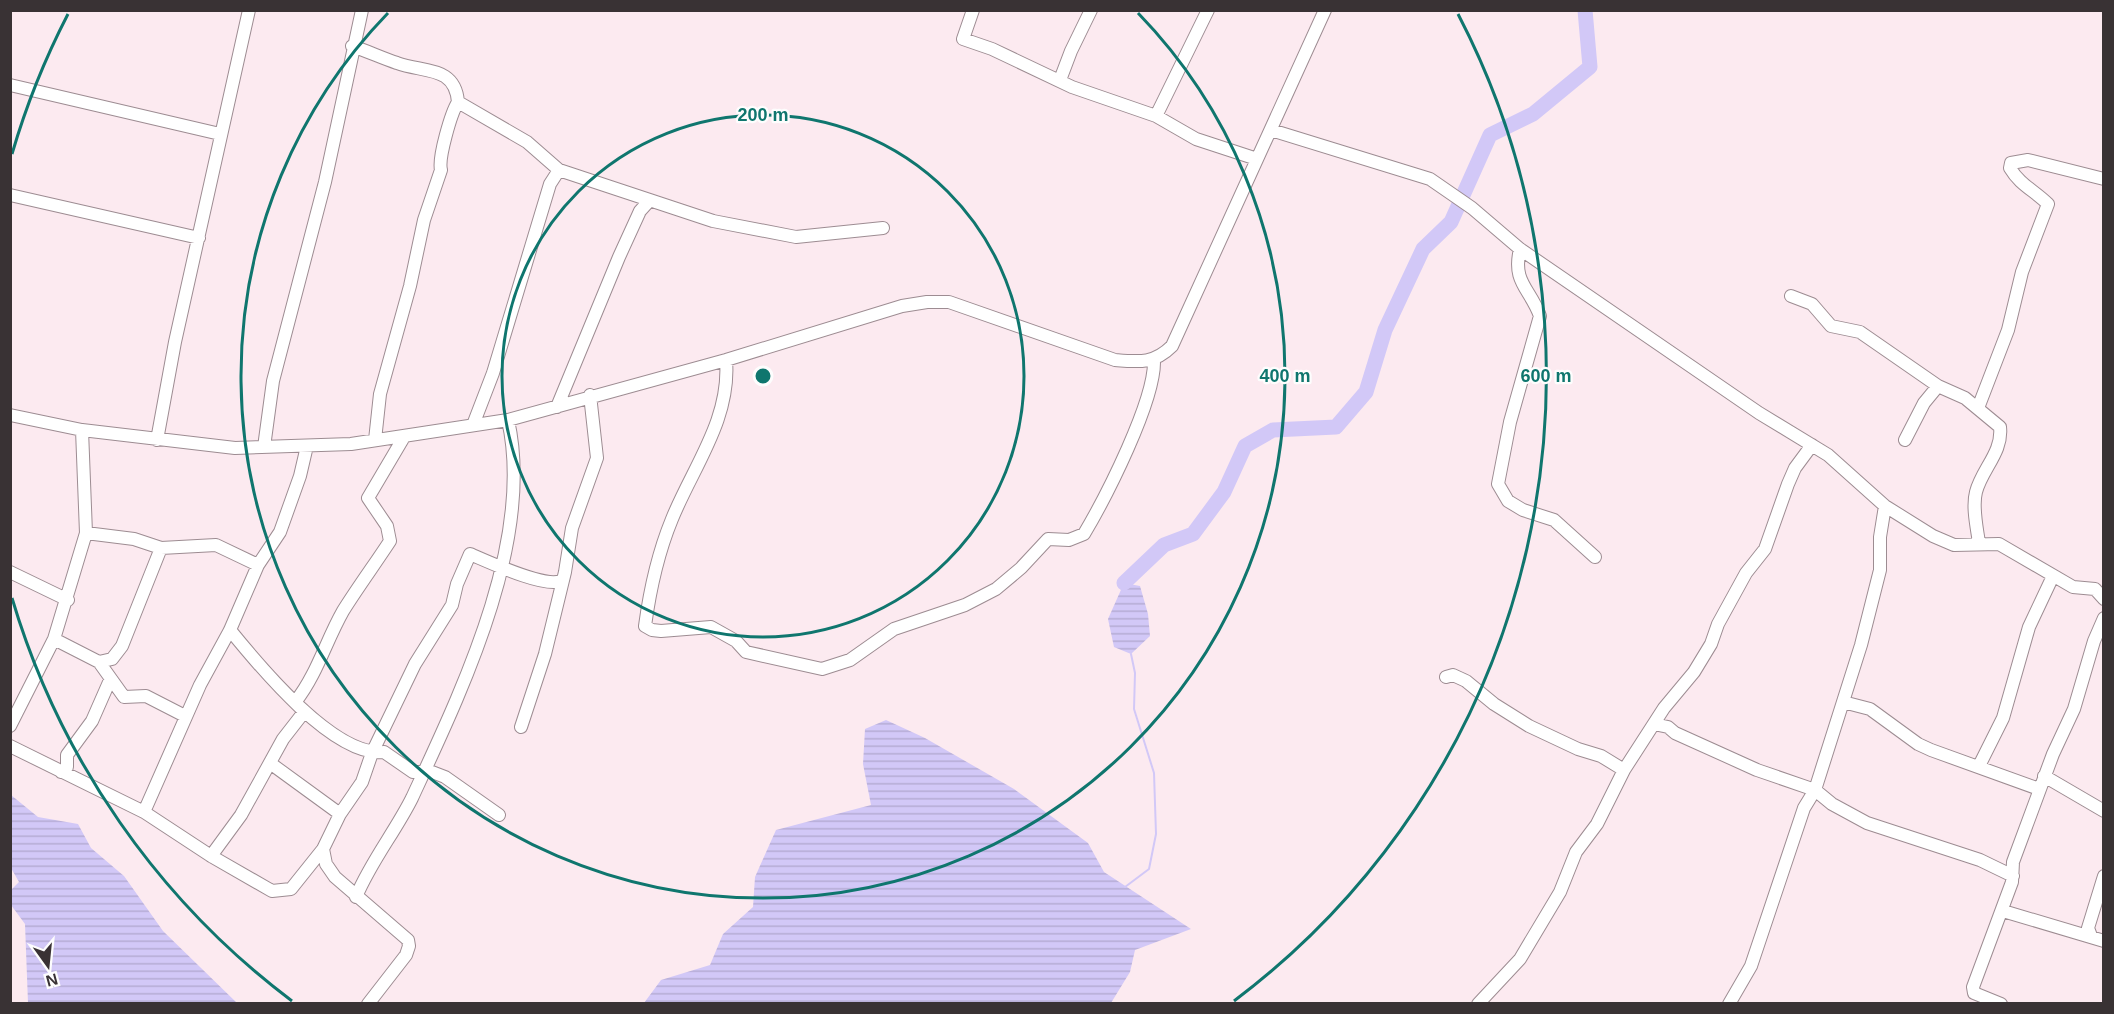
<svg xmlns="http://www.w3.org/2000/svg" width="2114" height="1014" viewBox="0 0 2114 1014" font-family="Helvetica,sans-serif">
	<defs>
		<pattern id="water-rules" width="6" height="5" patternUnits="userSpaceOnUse" patternTransform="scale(1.5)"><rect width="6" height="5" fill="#d2c8f7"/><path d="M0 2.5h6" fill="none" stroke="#b5acd4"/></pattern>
	</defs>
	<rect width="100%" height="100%" fill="#fceaf0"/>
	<path fill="url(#water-rules)" d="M1124,583L1140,586L1148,614L1150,636L1131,654L1114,647L1108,619Z
		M886,720L925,738L1014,789L1088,843L1104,872L1191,929L1135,950L1130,972L1111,1003H644L661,980L710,965L723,934L753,907L755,877L776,830L871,805L863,764L865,729Z
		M11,795L38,817L78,824L91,848L124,876L163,931L237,1003H28L25,924L11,905V890L19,882L11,868Z"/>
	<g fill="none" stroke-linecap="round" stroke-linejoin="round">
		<path stroke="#d2c8f7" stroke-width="2" d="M1125,887L1149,869L1156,834L1154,773L1134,709L1135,673L1131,654"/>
		<path stroke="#d2c8f7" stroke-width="15" d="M1124,583L1164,545L1193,534L1224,492L1245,446L1273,430L1336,427L1366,392L1385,330L1423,249L1451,222L1490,135L1533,114L1590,67L1585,10"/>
		<defs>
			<path id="minor" d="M973,10L963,39L992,49L1072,87L1156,116L1196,139L1257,159
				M352,46C367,51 382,58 397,63C423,73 455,65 458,102C451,113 438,158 441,170L424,220L410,286L380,394L375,440
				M1060,80L1071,51L1091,10
				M10,85L220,134
				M458,102L527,142L559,170L713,221L796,237L883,228
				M1156,116L1208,10
				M1271,130L1430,179L1472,208L1520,249L1759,413L1828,455L1885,506L1933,536L1954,545L1999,544L2073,587L2095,589L2104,599
				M10,195L199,238
				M1520,249C1512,283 1530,288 1540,316L1510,422L1498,484L1508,501L1523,510L1554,520L1595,557
				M1791,296L1812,304L1831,326L1860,332L1938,386L1965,398L2000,427C2003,452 1982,469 1976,492C1972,507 1977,528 1979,543
				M726,360C731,419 693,467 672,519C658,553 650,589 645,626L652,630L661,631L711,627L736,641L746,652L822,669L850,660L894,629L965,605L996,589L1021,568L1048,539L1069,540L1084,534C1106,497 1155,401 1154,361
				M557,407L619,257L640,211L650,200
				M1978,408L2008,330L2022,272L2048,204C2034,190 2020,185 2010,168L2011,163L2028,160L2104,179
				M10,415L82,430L235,448L351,444L508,420L726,360L902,306L927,302H949L1115,360C1139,362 1154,364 1172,346L1325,10
				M473,425L493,373L550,184L559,170
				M157,440L175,342L249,10
				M1905,440L1924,403L1938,386
				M264,447L273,381L325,182L362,10
				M86,533L134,539L161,548L216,545L258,565
				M10,572L68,600
				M230,630C260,667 334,757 384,752L413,772H432L445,777L499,815
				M54,639L99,662L124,697L146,696L185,716
				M99,662L112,659L122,646L161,548
				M1446,677L1453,675L1466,681L1494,704L1529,726L1578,749L1601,756L1624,770
				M296,701C317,674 326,641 343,611C358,587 375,564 390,541L387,526L368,498L404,437
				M1843,702L1870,709L1918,744L1931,750L2039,789
				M1654,724L1668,727L1675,733L1757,770L1815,790L1832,804L1867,823L1980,860L2013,876
				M10,726L54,639L86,533L82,430
				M521,727L545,654L565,572L572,528L597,458L590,395
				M10,746L144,812L211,856L272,891L291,889L323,849L340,814L362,782L372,753L415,664L452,605L457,584L470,554C489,562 544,588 561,581
				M270,763L340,814
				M1979,766L2003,718L2029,627L2053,576
				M61,772L67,767V755L92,721L110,680
				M2044,776L2104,811
				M144,812L200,685L230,630L258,565L280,532L300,476L307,446
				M323,849L326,864L335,877L408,940L409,946L406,955L368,1004
				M211,856L241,815L283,739L304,712
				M356,897C371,861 395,832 412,798C462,690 535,540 508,420
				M2003,911L2104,941
				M2091,936L2088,928L2104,876
				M1478,1004L1520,959L1560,892L1576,852L1597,824L1624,770L1664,708L1694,672L1711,644L1718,624L1746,573L1765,549L1788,484L1795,468L1812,445
				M1729,1004L1751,966L1804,808L1815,790L1861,645L1880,570V537L1885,506
				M2001,1004L1974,993L1973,987L2012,882L2013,862L2053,754L2074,709L2094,641L2104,618"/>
		</defs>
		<use href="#minor" stroke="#9d8c92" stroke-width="14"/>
		<use href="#minor" stroke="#fff" stroke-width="12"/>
	</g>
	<g fill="none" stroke="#0f766e" stroke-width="3">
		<circle cx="763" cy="376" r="261"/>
		<path d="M1138 13A522 522 0 1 1 388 13"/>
		<path d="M292 1001A783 783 0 0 1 12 598M12 154A783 783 0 0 1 68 14M1458 14A783 783 0 0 1 1234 1001"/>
	</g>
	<circle cx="763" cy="376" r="9" fill="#0f766e" stroke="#fdfdfd" stroke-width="3"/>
	<g font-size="18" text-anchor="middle" font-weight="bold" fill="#0f766e" stroke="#fdfdfd" stroke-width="4.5" stroke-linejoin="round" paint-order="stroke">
		<text x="763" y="121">200 m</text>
		<text x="1285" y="382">400 m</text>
		<text x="1546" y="382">600 m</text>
	</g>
	<rect width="2114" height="1014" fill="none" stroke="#393234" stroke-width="24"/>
	<g transform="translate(48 966) rotate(165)" stroke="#fdfdfd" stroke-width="4.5" paint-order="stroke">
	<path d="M0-4.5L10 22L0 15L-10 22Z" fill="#393234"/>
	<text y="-9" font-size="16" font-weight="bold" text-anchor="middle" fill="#393234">N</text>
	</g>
</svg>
